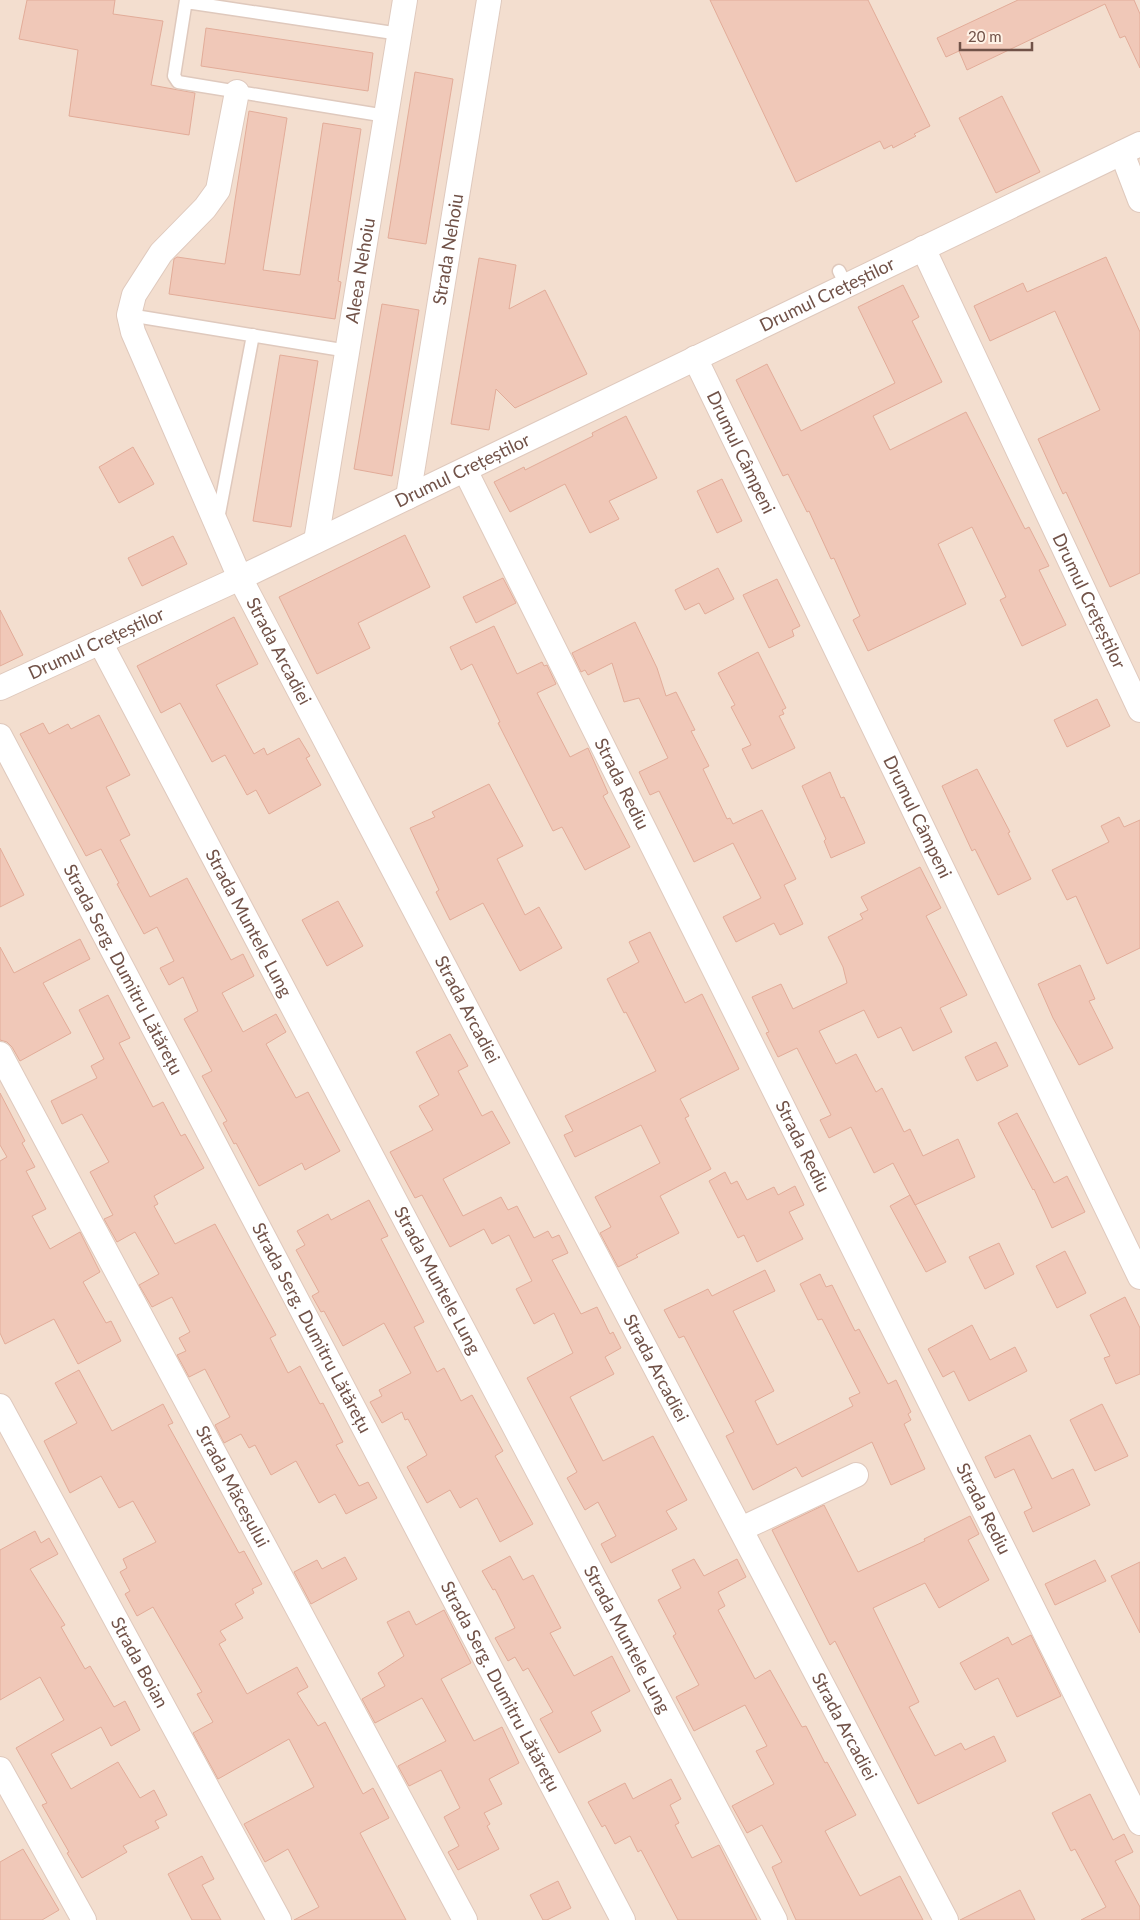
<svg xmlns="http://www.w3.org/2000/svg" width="1140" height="1920" viewBox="0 0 1140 1920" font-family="Lato,sans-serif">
	<rect width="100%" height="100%" fill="#fbede0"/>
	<path fill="#f3decf" d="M0,0H1140V1920H0Z"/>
	<path fill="#f0c8b8" stroke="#e2ac99" d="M27,0H115L113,14L163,21L151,85L195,93L189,135L69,116L78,50L19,39Z
		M710,0H868L930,126L914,134L916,136L893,148L892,145L884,149L880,141L796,182Z
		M1018,0H1134L1140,14V68L1125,36L1120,38L1105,4L967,70L959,51L946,57L937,38Z
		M206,28L373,53L368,91L201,66Z
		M415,72L453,79L426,244L388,238Z
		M1002,96L1040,172L996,193L959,118Z
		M249,111L287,118L263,270L300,275L323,123L361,129L338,281L341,282L335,319L169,294L174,259L177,257L225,264Z
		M1106,257L1140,332V573L1110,587L1066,492L1063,494L1038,439L1100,410L1055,311L990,341L974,306L1023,283L1027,292Z
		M479,258L516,265L509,309L545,290L587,374L515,408L496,389L489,430L451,424Z
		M903,285L919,317L912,321L942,382L873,416L890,450L966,412L1025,529L1029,527L1049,566L1039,570L1066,625L1022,646L1000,600L1006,597L972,527L938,544L966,604L868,651L853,620L860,616L834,558L831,559L809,511L807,512L788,474L783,476L736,380L767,364L801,431L895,383L858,307Z
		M382,304L419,310L392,476L354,469Z
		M280,355L318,361L291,527L253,521Z
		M626,416L657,478L609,501L619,519L590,533L565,484L510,512L494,482L524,467L525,470L593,436L592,433Z
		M133,447L154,484L119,503L99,467Z
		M722,479L742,521L717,533L697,491Z
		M405,535L430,587L358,623L370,648L317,674L279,597Z
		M173,536L187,564L142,586L128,558Z
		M718,568L734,599L705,614L699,603L685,610L675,590Z
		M503,578L516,603L476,623L463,597Z
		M777,579L800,626L792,630L794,636L769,648L743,595Z
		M0,610L23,655L0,666Z
		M234,617L258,664L216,685L254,754L264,748L267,755L299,738L310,756L306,758L321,785L269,814L256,790L247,795L225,755L212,762L180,703L161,713L137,666Z
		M635,622L657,668L666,696L676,692L695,730L691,731L709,766L703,769L727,819L730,818L733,824L762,810L796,879L784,885L803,924L780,935L774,923L736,942L723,917L761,898L733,843L694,862L659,791L650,795L639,772L668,758L639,698L624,702L612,663L588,675L585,670L581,672L572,653Z
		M494,626L517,674L542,662L544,666L547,665L556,684L537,693L570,757L588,748L608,793L603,796L630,847L585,870L562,827L553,831L498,723L500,722L472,664L461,670L450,647Z
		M758,652L786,708L782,710L784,714L779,716L795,748L752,769L742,749L751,745L731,707L735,705L718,673Z
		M1097,699L1110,726L1067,747L1054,720Z
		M99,715L130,775L106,787L130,835L120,840L150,897L187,878L231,960L243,954L254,976L222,993L243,1032L276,1014L286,1032L266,1044L296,1098L308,1092L340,1151L305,1170L302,1163L259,1186L236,1143L234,1144L223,1123L227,1121L202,1076L212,1071L184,1019L198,1011L183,977L169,985L160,968L174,961L157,927L144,934L117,884L119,883L101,849L86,856L20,734L43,723L49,734L68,724L71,729Z
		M977,769L1010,832L1008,833L1031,879L998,895L975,849L972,851L942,786Z
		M830,772L841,798L844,797L865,843L831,858L824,841L826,839L802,786Z
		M489,784L523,846L497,859L525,915L539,907L562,948L520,971L483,903L450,920L436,892L439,890L410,828L435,817L432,812Z
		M1119,817L1124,827L1140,820V948L1107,964L1076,896L1067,900L1052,870L1109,842L1101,826Z
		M0,848L24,895L0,907Z
		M920,867L941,908L926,916L967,995L940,1008L952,1032L913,1051L901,1027L878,1038L864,1010L819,1031L836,1064L856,1054L876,1092L882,1088L904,1132L910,1129L923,1156L958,1139L975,1177L915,1205L893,1163L874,1173L851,1127L829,1138L820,1120L831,1115L797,1048L778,1057L766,1033L769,1032L752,997L781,984L793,1009L847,983L843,967L828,937L863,919L860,914L868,910L861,897Z
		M338,901L363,946L327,966L302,920Z
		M650,932L685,1003L702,994L739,1069L680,1099L689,1116L685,1118L711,1169L660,1196L679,1233L636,1255L638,1257L618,1267L600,1233L611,1227L595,1197L660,1163L641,1125L575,1157L564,1135L573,1131L565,1116L656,1071L626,1012L624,1013L607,979L639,962L629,942Z
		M80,939L90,959L43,983L71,1033L20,1061L12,1047L7,1042L0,1040V947L14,973Z
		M1080,965L1095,999L1089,1001L1113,1048L1079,1065L1053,1018L1038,984Z
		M108,995L130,1038L119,1043L153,1107L163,1102L181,1136L185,1134L204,1168L154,1196L158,1204L154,1206L175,1244L215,1224L276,1335L270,1338L288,1373L300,1366L320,1404L323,1403L343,1442L336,1445L359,1486L368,1482L377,1498L346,1514L335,1494L319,1503L296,1461L271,1475L255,1445L249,1448L241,1434L224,1443L215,1425L230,1417L205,1369L189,1377L177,1355L186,1351L179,1338L190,1332L172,1297L152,1307L139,1285L159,1274L135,1232L117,1242L104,1219L113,1215L90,1172L109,1162L82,1114L62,1124L51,1101L97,1078L91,1066L104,1059L79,1010Z
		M450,1034L468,1066L458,1071L482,1116L492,1111L510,1143L443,1179L463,1216L501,1197L508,1210L517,1206L534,1238L548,1231L552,1238L559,1235L568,1253L552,1260L581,1314L597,1307L610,1334L613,1332L621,1348L605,1357L614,1374L570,1397L603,1461L653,1436L687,1500L666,1511L677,1529L611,1563L601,1544L616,1536L598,1502L585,1510L567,1478L577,1472L527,1378L573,1353L554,1313L534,1324L516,1289L532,1281L509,1235L492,1244L484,1229L450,1247L422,1195L415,1198L390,1152L433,1130L419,1106L439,1095L416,1052Z
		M996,1042L1008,1066L977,1081L965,1057Z
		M0,1093L25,1141L22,1143L35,1167L26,1171L46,1209L32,1216L50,1249L80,1232L100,1272L83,1282L106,1323L111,1321L121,1341L78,1364L54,1319L5,1344L0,1333V1161L7,1157L0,1145Z
		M1017,1113L1054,1183L1067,1176L1085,1212L1052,1228L1034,1189L1033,1190L998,1123Z
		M725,1172L731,1184L737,1181L747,1200L774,1187L778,1195L795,1186L804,1205L789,1212L803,1239L757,1262L744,1235L738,1238L709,1181Z
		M910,1195L946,1262L926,1272L890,1206Z
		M369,1200L388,1236L381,1239L424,1322L414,1327L437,1372L444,1368L461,1401L472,1395L503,1451L495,1456L533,1524L500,1542L477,1498L460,1508L450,1490L427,1503L407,1467L427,1455L408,1419L405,1420L402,1412L382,1423L370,1402L382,1396L379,1390L411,1373L384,1323L343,1346L324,1311L321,1312L312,1296L319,1292L296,1250L305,1245L297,1231L328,1214L331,1220Z
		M999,1243L1014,1274L985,1289L969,1257Z
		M1065,1251L1086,1293L1057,1308L1036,1266Z
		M765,1270L775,1291L733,1311L774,1391L755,1401L777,1445L853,1406L849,1398L860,1393L822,1319L818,1320L800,1284L820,1274L826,1287L832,1285L855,1331L859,1329L888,1384L896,1380L911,1412L908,1414L911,1420L904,1424L925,1469L891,1485L872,1442L802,1477L796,1467L753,1490L726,1436L734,1432L684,1336L679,1338L664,1310L708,1289L712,1296Z
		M1125,1297L1140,1328V1374L1116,1384L1104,1358L1110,1356L1090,1315Z
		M972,1325L990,1360L1015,1347L1027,1371L969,1401L954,1371L943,1377L928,1349Z
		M79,1370L112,1431L163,1404L173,1423L168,1425L239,1553L244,1551L262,1584L252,1589L254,1593L235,1604L243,1618L220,1631L226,1640L219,1644L247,1694L297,1667L308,1687L297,1693L318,1726L325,1722L363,1794L373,1788L389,1818L360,1833L406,1920H294L319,1907L288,1849L265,1862L244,1824L314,1787L289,1739L218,1779L193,1733L213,1722L197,1694L202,1692L153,1607L137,1616L125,1594L130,1591L120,1572L127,1568L123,1559L156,1542L133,1501L119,1508L101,1476L70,1493L44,1441L77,1423L55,1383Z
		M1102,1404L1128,1456L1095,1471L1070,1420Z
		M1030,1435L1052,1479L1073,1469L1090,1505L1033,1532L1024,1512L1032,1508L1014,1469L995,1478L985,1457Z
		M824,1505L858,1572L925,1541L924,1539L970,1516L979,1534L968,1540L989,1580L939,1608L925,1583L873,1608L919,1702L909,1707L935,1756L961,1743L965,1750L994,1736L1006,1761L918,1804L835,1641L830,1645L772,1530Z
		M35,1531L41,1543L49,1538L58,1554L30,1569L65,1625L61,1627L85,1669L90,1666L114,1707L125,1701L140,1730L111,1746L101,1727L51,1754L71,1789L118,1762L140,1798L154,1790L167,1815L155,1821L159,1828L123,1846L127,1852L82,1878L67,1853L69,1852L42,1805L47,1803L16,1748L64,1720L40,1677L0,1700V1550Z
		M510,1556L523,1580L533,1575L561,1628L550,1633L574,1676L612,1656L630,1691L591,1712L601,1731L559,1753L540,1719L553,1712L528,1668L523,1671L515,1657L508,1661L495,1638L515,1628L495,1589L493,1590L482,1571Z
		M345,1557L357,1579L311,1604L294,1572L317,1560L322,1569Z
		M694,1559L704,1576L737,1559L746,1577L718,1592L725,1606L718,1610L755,1679L770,1670L802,1727L806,1726L825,1763L827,1762L856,1815L825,1831L860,1896L900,1876L923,1920H796L772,1867L782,1862L762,1825L747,1833L732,1806L774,1784L756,1751L767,1746L745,1705L694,1731L676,1697L699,1685L673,1636L676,1634L658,1600L681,1588L672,1570Z
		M1095,1560L1106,1581L1055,1605L1045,1584Z
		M1140,1562V1633L1111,1576Z
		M444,1610L471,1663L441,1679L474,1741L502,1727L519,1763L489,1779L502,1804L484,1813L490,1824L487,1826L499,1849L458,1870L448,1852L459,1846L444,1817L460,1808L441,1770L409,1786L398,1766L446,1741L422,1698L375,1723L362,1699L385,1686L378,1673L404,1656L387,1622L409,1611L416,1625Z
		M1031,1635L1061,1696L1017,1717L998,1678L975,1690L960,1663L1008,1637L1012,1645Z
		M671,1779L681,1799L670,1805L679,1823L675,1825L692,1858L719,1845L757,1920H678L641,1850L638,1852L630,1836L615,1844L605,1825L602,1827L588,1802L625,1783L633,1799Z
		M1090,1794L1113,1840L1124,1834L1133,1852L1115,1861L1140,1907V1920H1081L1106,1907L1075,1849L1071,1851L1052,1813Z
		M23,1849L59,1910L42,1920H0V1862Z
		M202,1856L214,1879L202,1885L221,1920H192L168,1874Z
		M558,1881L571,1908L547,1920H543L530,1895Z
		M1020,1890L1035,1920H960Z"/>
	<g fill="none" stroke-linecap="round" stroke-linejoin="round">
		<defs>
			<path id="lane" d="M186,0L174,76L178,82L386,116
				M186,2L400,34
				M839,271L846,285
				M129,315L348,351
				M218,519L253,335"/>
			<g id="street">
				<path id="s1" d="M237,92L218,190L205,208L161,253L134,295L129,315L133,332L240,578L946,1920"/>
				<path d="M1122,153L1140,200"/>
				<path id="s2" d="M923,248L1140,710"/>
				<path id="s3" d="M695,358L1140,1277"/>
				<path id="s4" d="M465,470L1140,1823"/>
				<path id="s5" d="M408,497L489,0"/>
				<path id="s6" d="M316,541L405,0"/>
				<path id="s7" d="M100,642L775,1920"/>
				<path id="s8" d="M0,688L240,578L1140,144"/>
				<path id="s9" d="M0,736L623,1920"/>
				<path id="s10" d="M0,1054L465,1920"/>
				<path id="s11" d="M0,1406L279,1920"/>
				<path d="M741,1529L856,1475"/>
				<path d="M0,1769L84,1920"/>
			</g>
		</defs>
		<use href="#lane" stroke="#dfc9bd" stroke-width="15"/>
		<use href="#street" stroke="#dfc9bd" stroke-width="26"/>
		<use href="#lane" stroke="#fff" stroke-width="12"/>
		<use href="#street" stroke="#fff" stroke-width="24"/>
	</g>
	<g text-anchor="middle" stroke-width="4.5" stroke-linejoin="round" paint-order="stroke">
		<g font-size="18" fill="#715248" stroke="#fff2e6">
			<text dy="6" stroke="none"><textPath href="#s5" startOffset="251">Strada Nehoiu</textPath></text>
			<text dy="6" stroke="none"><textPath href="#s6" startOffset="274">Aleea Nehoiu</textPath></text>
			<text dy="6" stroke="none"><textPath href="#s8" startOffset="916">Drumul Crețeștilor</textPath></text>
			<text dy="6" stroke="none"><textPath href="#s3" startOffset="105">Drumul Câmpeni</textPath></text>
			<text dy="6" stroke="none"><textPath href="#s8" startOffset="511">Drumul Crețeștilor</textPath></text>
			<text dy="6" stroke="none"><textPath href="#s2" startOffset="390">Drumul Crețeștilor</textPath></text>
			<text dy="6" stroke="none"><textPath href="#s8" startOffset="106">Drumul Crețeștilor</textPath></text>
			<text dy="6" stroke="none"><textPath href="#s1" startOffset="624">Strada Arcadiei</textPath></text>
			<text dy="6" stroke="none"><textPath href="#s4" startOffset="351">Strada Rediu</textPath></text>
			<text dy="6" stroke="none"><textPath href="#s3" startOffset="510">Drumul Câmpeni</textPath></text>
			<text dy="6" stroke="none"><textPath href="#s7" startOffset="318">Strada Muntele Lung</textPath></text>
			<text dy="6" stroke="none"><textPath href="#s9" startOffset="264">Strada Serg. Dumitru Lătărețu</textPath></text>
			<text dy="6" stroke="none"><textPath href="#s1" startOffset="1029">Strada Arcadiei</textPath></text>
			<text dy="6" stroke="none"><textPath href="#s4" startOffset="756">Strada Rediu</textPath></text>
			<text dy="6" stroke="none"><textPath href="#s7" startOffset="722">Strada Muntele Lung</textPath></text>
			<text dy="6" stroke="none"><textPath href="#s9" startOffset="669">Strada Serg. Dumitru Lătărețu</textPath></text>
			<text dy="6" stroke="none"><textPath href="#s1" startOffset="1434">Strada Arcadiei</textPath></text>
			<text dy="6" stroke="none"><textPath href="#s10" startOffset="491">Strada Măceșului</textPath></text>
			<text dy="6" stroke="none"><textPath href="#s4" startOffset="1161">Strada Rediu</textPath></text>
			<text dy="6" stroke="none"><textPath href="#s7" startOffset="1128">Strada Muntele Lung</textPath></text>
			<text dy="6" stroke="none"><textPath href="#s11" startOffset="292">Strada Boian</textPath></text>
			<text dy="6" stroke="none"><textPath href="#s9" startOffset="1074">Strada Serg. Dumitru Lătărețu</textPath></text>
			<text dy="6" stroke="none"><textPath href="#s1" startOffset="1839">Strada Arcadiei</textPath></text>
		</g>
	</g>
	<path d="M960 42v8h72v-8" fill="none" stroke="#715248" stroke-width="2.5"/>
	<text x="968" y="42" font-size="15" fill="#715248" stroke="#fff2e6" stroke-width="4" paint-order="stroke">20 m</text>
</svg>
